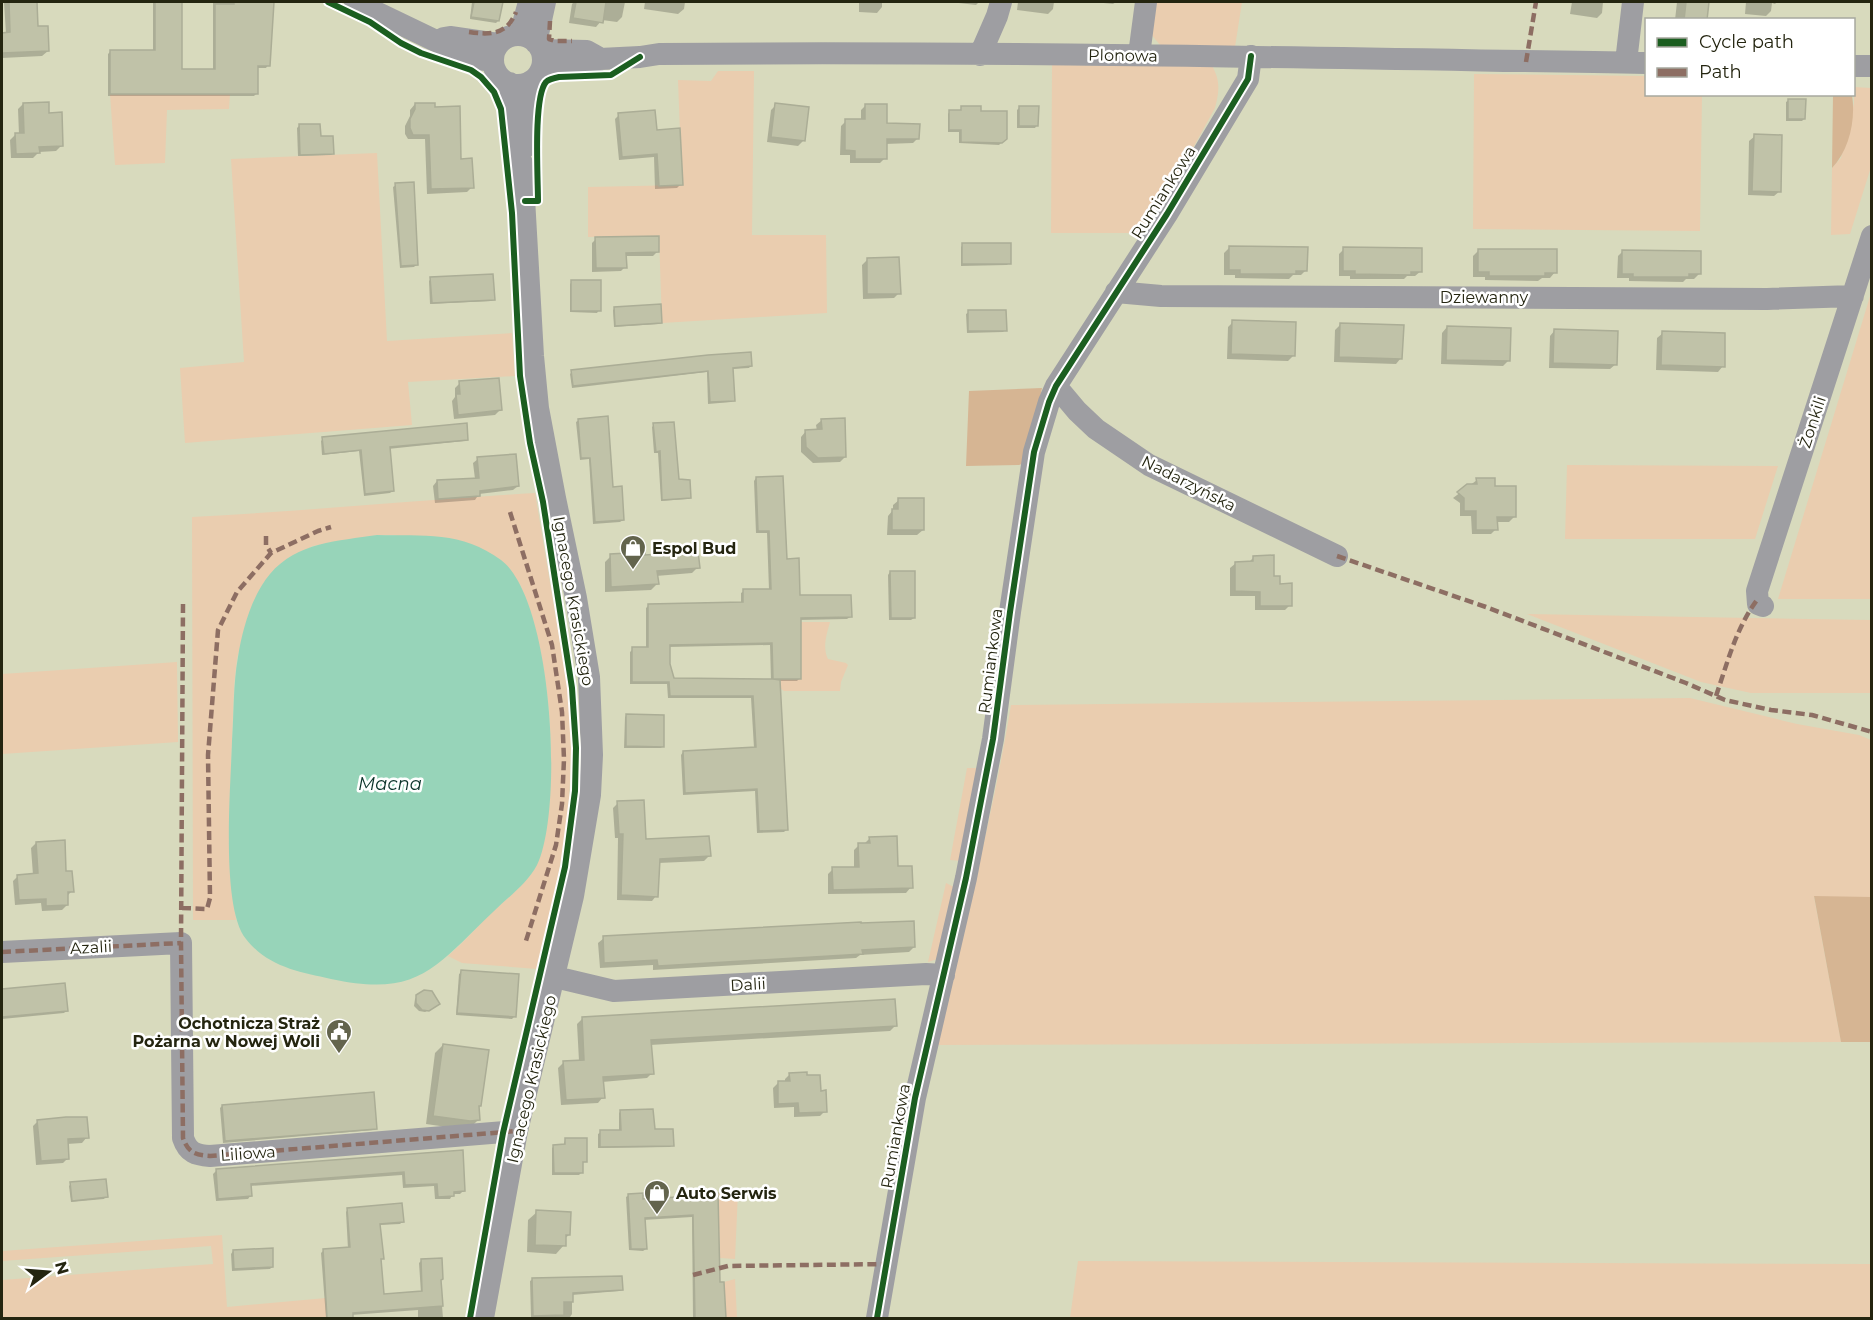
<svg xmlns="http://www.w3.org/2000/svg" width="1873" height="1320" viewBox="0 0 1873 1320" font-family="Montserrat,sans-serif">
	<rect width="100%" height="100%" fill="#d8dabd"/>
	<path fill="#eacdaf" d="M1153,2H1242L1235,47L1161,46L1149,32Z
		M1052,65L1212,66C1221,81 1219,92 1215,108L1146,233H1051Z
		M718,71H754L752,235H826L827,313L662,323L659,236L588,237V187L682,185L678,80L711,81Z
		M1474,74L1646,76V94L1702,95L1700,231L1473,229Z
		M1854,87L1871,88V167L1850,234L1831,235L1832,168L1841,158L1854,103Z
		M110,94H230L229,109L167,110L165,163L115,165Z
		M377,153L387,341L512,333L515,376L408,382L412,425L185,443L180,368L244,362L231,159Z
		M1871,293V599H1778Z
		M1567,465L1778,466L1755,539H1565Z
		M535,493L570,702C572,753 571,805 562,855C555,893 545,931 537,969L462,963L448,956C463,943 476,928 490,914C506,899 524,886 535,868C539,860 540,850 542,841C560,768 550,653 520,584L395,535H377L312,546L258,593L251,611L237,658L234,686L231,767V882L236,920H193L192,517C306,511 421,500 535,493Z
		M1527,614L1871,620V693H1751L1701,682Z
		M801,622H830C827,633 822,647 828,659L846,663L848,665L841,682L840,691H784L773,683V679L801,678Z
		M177,662L178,742L2,754V674Z
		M1690,698L1797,724L1859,735L1871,740V897H1814L1841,1042L934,1045C963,933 992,820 1011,705Z
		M967,768H980L962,861L950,860Z
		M946,883L956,888L941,958L928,962Z
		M738,1192L735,1259L720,1258L718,1193Z
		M222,1235L227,1307L326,1298L327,1318H2V1280L213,1264L211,1246L2,1261V1251Z
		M1078,1261L1871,1264V1318H1070Z
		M735,1279L737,1318H726L724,1282Z"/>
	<path fill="#d6b593" d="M1833,95H1852C1856,120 1849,150 1832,168Z
		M1042,388L1027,462L1019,465L966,466L969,391Z
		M1814,896L1871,897V1042H1841Z"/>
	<path fill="#97d4b9" d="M377,535C423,536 462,531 501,560C553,599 564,809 537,865C527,884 508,897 493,912C435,967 419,998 331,979C299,972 268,967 246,939C220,907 231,784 232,741C234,714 233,685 238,657C242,630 252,595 270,574C297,542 338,541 377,535Z"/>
	<path fill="#0003" fill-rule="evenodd" d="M4,2H35L36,28L48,51L42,56L2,58V34H6Z
		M153,2H180L181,71H213V2H273L268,65L266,68H257V93L254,96H108V54L110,52L153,51Z
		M472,2H501L498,21L496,23L470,19Z
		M574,2H625L622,17L617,22L602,20L596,27L569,23L572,4Z
		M645,2H685L684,9L678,14L644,9Z
		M859,2H882V7L877,13L859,12Z
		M950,2H979L976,5Z
		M1018,2H1054L1053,9L1048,14L1017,10Z
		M1094,2H1116L1113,4Z
		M1572,2H1603L1602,13L1597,18L1570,14Z
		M1677,2H1708L1705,20H1675Z
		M1746,2H1777L1775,4L1772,3L1771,11L1766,16L1745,14Z
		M1789,100L1804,119L1802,121H1786V102Z
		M23,104L48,114L61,146L56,151L39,152L33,158H11L10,140L15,135H19L18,109Z
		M415,104L459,160L472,187L467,192L427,194L425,139H408L405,134V126L410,116V110Z
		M776,105L804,140L798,146L767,142L771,110Z
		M866,105L885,125L918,138L913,143L885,144V158L880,163H850V155H840L841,126L846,121H861V110Z
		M962,108L980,113L1006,138L999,145L959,143V132H948V114L950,111H959Z
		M1019,108L1037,125L1035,128H1017V110Z
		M619,115L655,132L681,184L677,188L655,189L654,157L619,160L615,119Z
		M299,126L319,138L333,153L331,155L298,156L297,128Z
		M1755,136L1780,191L1774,196L1748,195L1749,141Z
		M396,185L416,265L414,267L400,268L393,187Z
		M596,239L657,252L653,256H625V267L621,271L592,272V243Z
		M963,245L1009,263L1007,265L961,266V247Z
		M1229,248L1306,270L1301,275H1293L1289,279L1235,278V275H1224V253Z
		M1344,249L1421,271L1415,276H1407L1404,279H1350V276H1339V254Z
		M1479,250L1555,272L1550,278H1542L1538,281L1485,280V277H1473V256Z
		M1623,251L1699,274L1694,279H1686L1683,282L1629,281V278H1617L1618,256Z
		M867,260L899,293L894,298L863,299L862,265Z
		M431,279L493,299L491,301L430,304L429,281Z
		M572,282L599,310L597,313L570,312V284Z
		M615,308L660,322L658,324L614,327L613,310Z
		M969,312L1005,330L1003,332L967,333L966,314Z
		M1233,322L1293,356L1288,361L1227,359L1228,327Z
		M1340,325L1401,358L1396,364L1334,362L1335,330Z
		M1447,327L1508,361L1503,366L1441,364L1442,333Z
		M1555,330L1616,364L1610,369L1549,368L1550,336Z
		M1663,333L1723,366L1718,372L1656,370L1657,338Z
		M751,365L749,368L732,369L733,400L731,402L708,404L707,372L572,388L570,374L572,372Z
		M460,383L500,410L495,415L454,419L452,401L455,397V388Z
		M579,420L623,520L620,522L593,524L589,459L580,460L576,422Z
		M822,420L845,457L840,462L813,463L801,452V437L806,431H817L816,425Z
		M654,425L678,481L689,497L687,499L661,501L658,453H654L652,427Z
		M323,439H467L464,441L388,449L392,491L390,493L364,496L359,451L322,455L321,441Z
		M478,459L518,486L513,490L479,494L475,500L435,503L433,486L437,481L475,479L473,463Z
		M756,478L799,597L850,617L847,619L799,620L800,678L797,681H779L787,829L784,832L757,833L755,791L683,795L681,755L683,752L754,748L751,698H668L667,684H630V652L633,649H646V608L649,605L741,604V593L744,591L769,590L767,533H756L754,481ZM770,645L771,681L673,679L668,664V647Z
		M1477,480L1493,488L1514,517L1509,522H1496V529L1491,534H1472L1471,516H1460V503L1453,498Z
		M899,500L923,530L917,535H887L888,516L893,510V505Z
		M611,556L644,557L698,567L692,573L656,576L657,584L651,590L605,592V562Z
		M1254,557L1278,585L1290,605L1285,610H1255V596H1230V568L1236,563H1248Z
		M890,572L914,618L911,620H889L888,575Z
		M627,715L663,746L661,748H624L625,717Z
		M618,803L644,841L709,856L704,861L658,863L656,896L652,901L617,900L618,838H615L613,808Z
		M870,838L911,887L906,893L828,894V874L833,869H854V850L859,845L864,844Z
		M36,843L65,873L72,891L66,897L67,905L62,910L42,911L41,903L15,905L13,881L18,876L33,875L31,848Z
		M604,938L914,947L909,952L860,955L856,958L653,970V965L600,968L598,943Z
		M462,972L514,1017L512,1019L456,1015L459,974Z
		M63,985L66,1011L64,1013L2,1019V990Z
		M417,996L436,1006L425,1012L419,1011L414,1006L415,999Z
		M582,1019L895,1026L890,1031L650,1045L652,1073L647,1078L602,1082L603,1097L598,1103L561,1105L558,1068L564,1062L579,1061L577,1024Z
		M443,1045L480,1105L478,1107V1120L470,1128L461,1129L426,1124L435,1053Z
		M790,1074L806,1077L820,1092L825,1111L820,1116L794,1117V1107L774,1108L773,1088L778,1083L785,1082V1079Z
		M222,1106L376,1128L373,1130L223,1143L220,1108Z
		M621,1111L653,1131L672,1145L670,1147L598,1148V1134L601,1132L619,1131V1113Z
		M38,1121L87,1137L82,1143L67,1144L68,1158L63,1163L36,1165L33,1126Z
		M565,1140L586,1161L581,1163V1173L579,1175H552V1148L554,1146H563Z
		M461,1152L463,1191L460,1194H453L450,1199H435L434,1186L403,1188L402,1175L250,1186L251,1195L248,1199L216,1201L213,1174L216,1171Z
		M71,1184L106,1196L104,1199L71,1202L69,1186Z
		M717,1194L719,1284H723L724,1318H693L692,1217L643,1220L646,1249L643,1251L629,1250L626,1197L629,1195L642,1201L676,1198L679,1195Z
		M348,1209L402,1222L400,1224L379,1225L382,1258L380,1260L382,1296L421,1293L419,1263L421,1261L440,1281L443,1318H418V1310L351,1315L352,1318H326L321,1253L323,1251L348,1249L346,1212Z
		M537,1212L569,1235L564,1239V1245L556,1254L527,1252L528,1220Z
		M233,1251L272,1267L270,1269L232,1271L231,1254Z
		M533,1279L621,1289L619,1291L572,1295V1314L570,1317H531L530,1281Z"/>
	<path fill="#c0c2a8" stroke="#abad96" stroke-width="1.5" fill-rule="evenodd" d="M9,2H37L38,26H48L49,51L2,53V33L10,32Z
		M155,2H182V69H215V4H234V2H274L270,66H258V94H110V50H155Z
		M474,2H503L499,21L471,17Z
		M576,2H606L603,23L573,18Z
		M1686,2H1709L1707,20H1684Z
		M1788,99H1806L1805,119H1788Z
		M49,102V113L62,112L63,146L39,147L40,153L16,154L15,133H24L23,103Z
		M415,103H435V107L460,106L461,159L472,158L474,188L431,189L429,135H413L410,128V119L415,109Z
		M775,103L809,107L805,141L771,137Z
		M865,104H887V123L920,124L919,139H887V159H855V151L845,150V119H865Z
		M961,106H981V111H1007V139L1002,143L961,142V130H949V110H961Z
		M1019,106H1039L1038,126H1019Z
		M655,110L657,130L680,128L683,185L659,186L657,154L622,157L618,113Z
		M299,124H320L321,136H333L334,154L300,155Z
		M1754,134L1782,135L1781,192L1752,191Z
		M414,182L418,265L401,266L395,183Z
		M659,236V252L626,253L627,268H596L595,237Z
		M962,243H1011V264H962Z
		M1229,246L1308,247L1307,271H1296V274H1240V270H1229Z
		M1343,247L1422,248V272H1411V275L1355,274V271H1343Z
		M1478,249H1557V273H1545V276H1489V272H1478Z
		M1622,250L1701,251V274H1689V277H1633V274H1622Z
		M899,257L901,294H867V258Z
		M493,274L495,300L432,303L430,277Z
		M571,280H601V311H571Z
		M661,304L662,323L615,326L614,307Z
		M968,310H1006L1007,331H968Z
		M1232,320L1296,322L1295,356L1231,354Z
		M1340,323L1404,325L1402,359L1339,357Z
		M1447,326L1511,328L1510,361L1446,360Z
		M1554,329L1618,331L1617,365L1553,363Z
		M1662,331L1725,333V367L1661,365Z
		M751,352L752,366L733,368L735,401L710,402L708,371L573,386L571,370L708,355Z
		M499,378L502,410L458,415L456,394H460L459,381Z
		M608,416L613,487L622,486L624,520L595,522L590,458H581L578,419Z
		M845,418L846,457L818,458L806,447L805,430L822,429L821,419Z
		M674,422L679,479L690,480L691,498L662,500L660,451L656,452L653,423Z
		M467,423L468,440L390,447L394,491L365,494L361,450L324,454L322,437Z
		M516,454L519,486L480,491V496L438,499L437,480L479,478L477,457Z
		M783,476L787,559L799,558L800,595H851L852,617L801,618V679H773L780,680L788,830L759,831L757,789L685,793L683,751L756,747L753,696H670L669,682H632V647H648V604L743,602V589H771L769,531H758L756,477ZM772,643L773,679L674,678L670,664V645Z
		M1476,478H1495V486H1516V517H1497L1498,530H1476V511H1464V498L1457,492L1467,484H1477Z
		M898,498H924V530H892V509H898Z
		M698,551L700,568L657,571L659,584L611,587L610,554L645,552V555Z
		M1274,555V576H1280V584L1292,583V606H1260V592L1235,591V562L1253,561V556Z
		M890,571H915V618H891Z
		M626,714L664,715V747L626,746Z
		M644,800L646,839L709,836L711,856L660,859L658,897L621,895L623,834H619L617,801Z
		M897,836L898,866H912L913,888L833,890L832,867H859L858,843H870L869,837Z
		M65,840L66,871H72L74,892H68V905L46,906V899L19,900L17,875L38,873L36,842Z
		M914,921L915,947L862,950L863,954L658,966L657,960L604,963L603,936L861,922V923Z
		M461,970L519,974L516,1017L457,1013Z
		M65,983L68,1011L2,1017V989Z
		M424,990L432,991L440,1004L429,1011L422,1010L416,1003V995Z
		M895,999L897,1026L651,1040L654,1074L603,1077L605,1098L566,1100L563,1061L584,1060L582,1017Z
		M443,1044L489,1050L481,1106H479L480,1120L470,1121L433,1116Z
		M807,1072V1075H820L821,1091L826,1090L827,1112L799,1113L798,1103L778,1104V1081H790L789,1073Z
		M374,1092L377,1129L225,1141L222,1105Z
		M653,1109L655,1129H673L674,1146L600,1147V1130H621L620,1110Z
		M66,1117H87L89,1138L68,1139L69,1159L41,1161L37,1120Z
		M565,1138H587V1162H583V1173H554L553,1145L565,1144Z
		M463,1150L465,1191L454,1192V1196L438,1197L437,1184L405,1185L404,1172L251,1184L252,1196L218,1199L216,1169Z
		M106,1179L108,1197L72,1201L70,1182Z
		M643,1193V1199L678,1197L679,1194L718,1193L720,1282H724L726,1318H695L693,1215L645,1218L647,1249H631L628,1194Z
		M402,1203L404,1222L380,1224L384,1259H381L384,1294L422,1291L421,1259L442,1258L443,1279L441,1280L443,1306L353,1313V1318H327L323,1249L350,1247L347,1208Z
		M536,1210L571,1212L570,1235H566V1246L535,1245Z
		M273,1248V1267L234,1269L233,1250Z
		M622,1276L623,1290L573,1293V1302H564V1315L533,1316L532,1278Z"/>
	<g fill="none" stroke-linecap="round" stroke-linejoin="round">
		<path stroke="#9e9ea2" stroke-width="22" d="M355,2L438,42L449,52L464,57L493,61
			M520,35L529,2
			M493 60a25 25 0 1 1 50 0a25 25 0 1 1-50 0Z
			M438,42L444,38L450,37L498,44
			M536,43L545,2
			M541,50L587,51L596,56
			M980,55L997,16L1001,2
			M1139,55L1146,2
			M1626,62L1633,2
			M1854,66H1872
			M542,67L591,66L600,59L640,57L659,54C989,51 1317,58 1646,63
			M527,146L531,81
			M1116,292L1161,296L1767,299L1853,296
			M1056,386L1077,411L1096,429L1149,465L1337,556
			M1763,606L1758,604L1757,591L1872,236
			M2,952L181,943L183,1138C188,1153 196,1155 210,1156L517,1131
			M555,977L614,991L926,974L944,975
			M483,1318L517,1131L573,896L590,795L592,755L589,677L576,598L555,498L538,408L533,356L522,163C510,140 512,109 510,83
			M877,1318L915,1098L966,878L993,739L1010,612L1034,452L1049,402L1056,386L1167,214L1248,79L1251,56"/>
		<path stroke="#8d6e63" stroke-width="4.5" stroke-dasharray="9 4.5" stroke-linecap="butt" d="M550,21L549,39L555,41H572
			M469,32C490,35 507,35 516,12
			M1526,62L1536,2
			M510,512L552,645L562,712L564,759L562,804L556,845L525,944
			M266,536V545L271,553
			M1337,556L1486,607L1686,683L1725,700L1771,710L1812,715L1872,732
			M183,604L181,943L183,1138C188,1153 196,1155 210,1156L517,1131
			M1716,696C1727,664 1736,628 1757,600
			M182,908L207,909L210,898L208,755L218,630L237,592L271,553L318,531L331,527
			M2,952L181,943
			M693,1275L728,1266L887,1264"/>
		<defs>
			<path id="cycleway" d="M328,2L370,22L401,43L421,53L471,70L481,77L494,92L501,109L512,213L520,376L530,443L543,502L572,688L576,748L575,791L565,867L503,1133L470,1318
				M525,201H538C538,179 533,97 546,82C549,79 554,78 559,77L611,75L640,57
				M877,1318L915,1098L966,878L993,739L1010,612L1034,452L1049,402L1056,386L1167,214L1248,79L1251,56"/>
		</defs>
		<use href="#cycleway" stroke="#fff" stroke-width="10"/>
		<use href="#cycleway" stroke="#1b5e20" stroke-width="6"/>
	</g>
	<defs>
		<symbol id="shop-pin" viewBox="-11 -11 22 30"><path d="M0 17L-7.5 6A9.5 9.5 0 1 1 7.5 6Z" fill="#63644d" stroke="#fff"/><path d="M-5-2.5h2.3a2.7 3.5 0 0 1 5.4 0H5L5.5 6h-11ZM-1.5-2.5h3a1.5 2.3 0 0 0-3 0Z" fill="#fff"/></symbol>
		<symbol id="civic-pin" viewBox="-11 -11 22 30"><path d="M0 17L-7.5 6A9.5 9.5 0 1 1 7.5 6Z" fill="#63644d" stroke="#fff"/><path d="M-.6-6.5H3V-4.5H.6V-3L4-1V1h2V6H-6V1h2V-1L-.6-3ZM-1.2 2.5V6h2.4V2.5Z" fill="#fff"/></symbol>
	</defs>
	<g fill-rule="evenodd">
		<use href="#shop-pin" x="618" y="533" width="30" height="40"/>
		<use href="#civic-pin" x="324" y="1017" width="30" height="40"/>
		<use href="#shop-pin" x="642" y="1178" width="30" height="40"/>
	</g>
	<g text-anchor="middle" stroke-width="5" stroke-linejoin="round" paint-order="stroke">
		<g font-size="16" fill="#242510" stroke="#fff">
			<text transform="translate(1123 55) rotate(1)" y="6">Plonowa</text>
			<text transform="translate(1163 192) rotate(-58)" y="6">Rumiankowa</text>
			<text x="1484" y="303">Dziewanny</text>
			<text transform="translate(1812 422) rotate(-72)" y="6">Żonkili</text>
			<text transform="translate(1189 483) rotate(27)" y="6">Nadarzyńska</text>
			<text transform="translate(574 601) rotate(80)" y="6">Ignacego Krasickiego</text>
			<text transform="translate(990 661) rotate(-83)" y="6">Rumiankowa</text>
			<text transform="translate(91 947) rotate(-3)" y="6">Azalii</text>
			<text transform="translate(748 984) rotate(-3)" y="6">Dalii</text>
			<text transform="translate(531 1079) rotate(-77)" y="6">Ignacego Krasickiego</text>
			<text transform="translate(895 1136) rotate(-80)" y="6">Rumiankowa</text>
			<text transform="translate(248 1153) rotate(-4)" y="6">Liliowa</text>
		</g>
		<g font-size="16" font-weight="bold" fill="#242510" stroke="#fff" text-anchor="start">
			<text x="652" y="554">Espol Bud</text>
			<text x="320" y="1029" text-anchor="end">Ochotnicza Straż<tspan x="320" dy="18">Pożarna w Nowej Woli</tspan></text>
			<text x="676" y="1199">Auto Serwis</text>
		</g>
		<g font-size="18" font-style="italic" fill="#093228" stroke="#fff">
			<text x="390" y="790">Macna</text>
		</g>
	</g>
	<rect width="1873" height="1320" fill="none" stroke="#242510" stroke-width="6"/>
	<rect x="1645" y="18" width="210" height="78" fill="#ffffff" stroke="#a7a89f" stroke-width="1.5"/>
	<rect x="1657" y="38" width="30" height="9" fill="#1b5e20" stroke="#a7a89f" stroke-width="1.5"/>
	<text x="1699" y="48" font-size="18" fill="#242510">Cycle path</text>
	<rect x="1657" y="68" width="30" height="9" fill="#8d6e63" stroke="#a7a89f" stroke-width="1.5"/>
	<text x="1699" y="78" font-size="18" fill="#242510">Path</text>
	<g transform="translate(48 1272) rotate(74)" stroke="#ffffff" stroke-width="4.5" paint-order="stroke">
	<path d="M0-4.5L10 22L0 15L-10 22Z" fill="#242510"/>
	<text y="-9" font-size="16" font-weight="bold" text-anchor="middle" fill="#242510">N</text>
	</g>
</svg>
